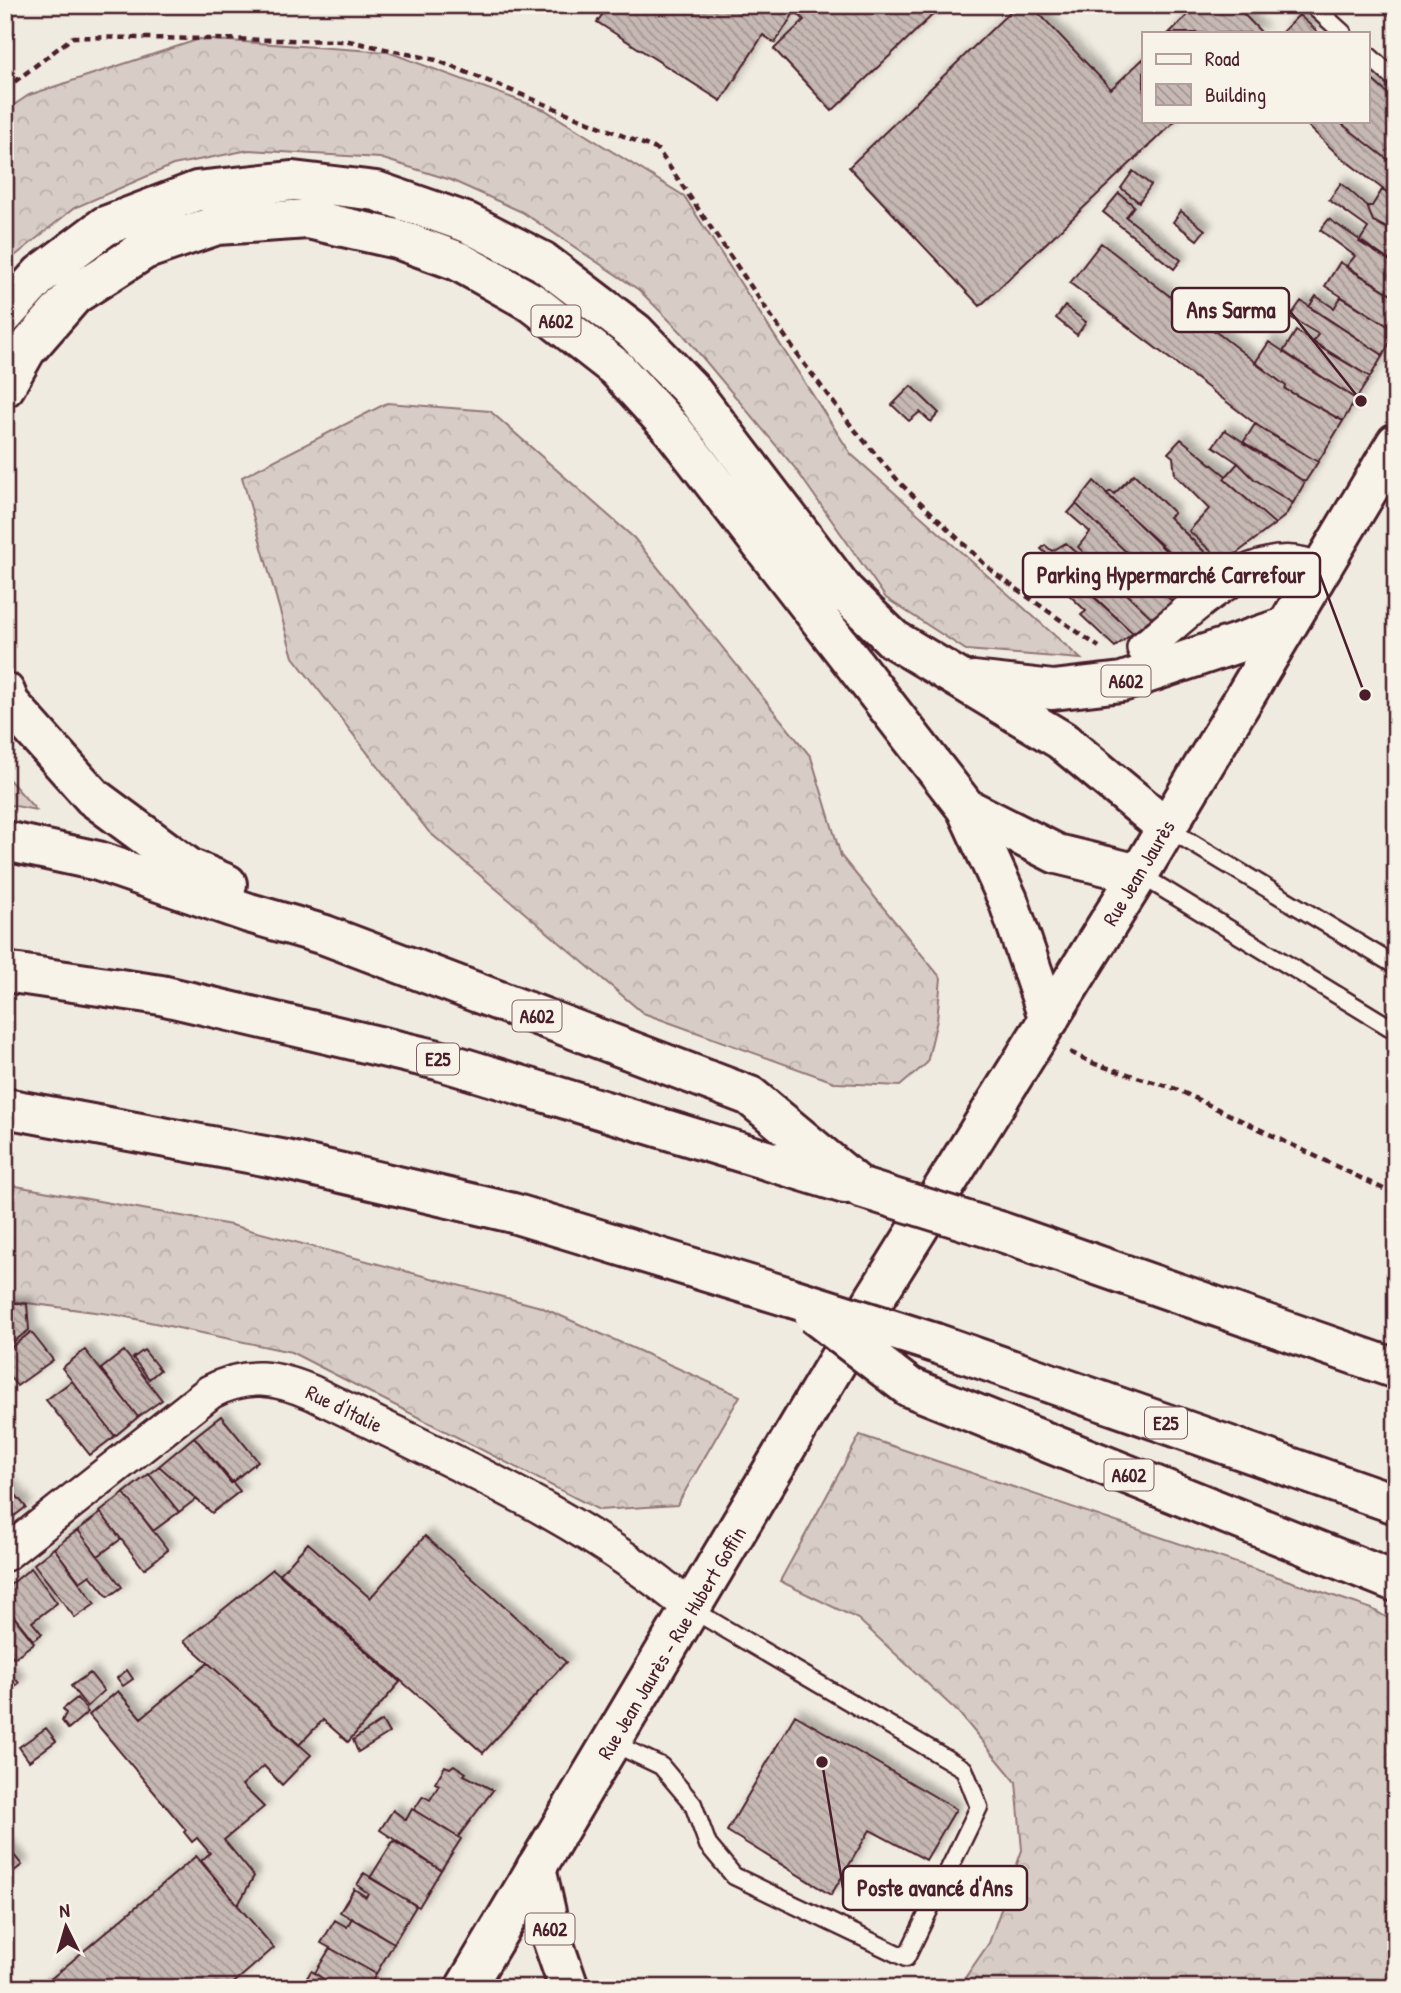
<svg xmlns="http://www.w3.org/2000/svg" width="1401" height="1993" viewBox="0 0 1401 1993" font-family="'Patrick Hand',sans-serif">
	<defs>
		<pattern id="forest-crowns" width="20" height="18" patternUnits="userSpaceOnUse" patternTransform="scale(1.75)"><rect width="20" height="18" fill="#d8cdc6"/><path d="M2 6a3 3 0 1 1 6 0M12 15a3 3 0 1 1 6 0" fill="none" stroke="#bbb0aa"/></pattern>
		<pattern id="building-back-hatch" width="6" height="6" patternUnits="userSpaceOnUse" patternTransform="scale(1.75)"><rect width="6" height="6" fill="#c6b8b3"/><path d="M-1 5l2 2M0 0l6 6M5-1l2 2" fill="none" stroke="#a39592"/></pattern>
		<filter id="shadow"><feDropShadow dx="6" dy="-6" stdDeviation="3.5" flood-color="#0004"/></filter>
	</defs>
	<rect width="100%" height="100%" fill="#f0ebe0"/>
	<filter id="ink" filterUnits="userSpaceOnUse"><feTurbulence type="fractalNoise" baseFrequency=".0143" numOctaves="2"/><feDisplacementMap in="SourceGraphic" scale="14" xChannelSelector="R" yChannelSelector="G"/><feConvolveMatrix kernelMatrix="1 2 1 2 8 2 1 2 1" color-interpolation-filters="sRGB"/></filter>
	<g filter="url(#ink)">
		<path fill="url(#forest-crowns)" stroke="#917678" stroke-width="2" d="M200,39L388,52L545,110L684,196L851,454L1081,659L966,650L886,598L795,468L682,333L639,290L522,212L451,180L380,158L249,150L173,165L74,208L5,264V111L29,95Z
			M387,403L490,411L634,538L811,757L841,856L941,978L937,1020L927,1063L900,1086L837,1083L643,1013L429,832L293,657L242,477Z
			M5,775L36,810L5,804Z
			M5,1184L231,1225L541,1307L740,1396L677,1505L599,1510L291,1352L117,1315L5,1300Z
			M860,1435L1372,1609L1396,1623V1988H958L989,1943L1022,1850L1016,1782L959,1713L858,1619L780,1581Z"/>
		<path fill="url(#building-back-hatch)" stroke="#4a1f2b" stroke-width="2" filter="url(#shadow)" d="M586,5H799L775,43L763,35L721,101L597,22L602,15Z
			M810,5H943L832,111L774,49L804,20L799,15Z
			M1017,5H1031L1111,89L1144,58V121H1175L980,306L849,167Z
			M1198,5H1235L1262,33H1169Z
			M1299,15L1319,33H1281Z
			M1368,76L1396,101V166L1338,121H1368Z
			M1308,121H1338L1396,166V199L1338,155L1305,123Z
			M1133,171L1151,185L1139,202L1121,188Z
			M1341,183L1367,206L1373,221L1396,233V265L1359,242L1368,228L1329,200Z
			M1382,190L1396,199V233L1373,221L1367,206H1372Z
			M1119,193L1134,206L1126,217L1181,260L1174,269L1103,212Z
			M1181,211L1205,230L1197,240L1173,222Z
			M1329,219L1396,265V297L1346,267L1355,256L1320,230Z
			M1101,243L1286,386L1285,389L1343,421L1318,462L1265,431L1070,283Z
			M1340,262L1396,297V331L1325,286Z
			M1316,296L1334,308L1341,297L1396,331L1383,355L1309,307Z
			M1301,301L1383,355L1370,377L1313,343L1318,334L1290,317Z
			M1065,306L1086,322L1077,335L1056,318Z
			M1296,331L1370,377L1356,399L1283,352Z
			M1269,342L1356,399L1343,421L1285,389L1286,386L1255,363Z
			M911,386L939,413L931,422L920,412L909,421L892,405Z
			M1255,424L1318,462L1305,482L1243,443Z
			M1225,430L1305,482L1293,503L1254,479L1238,463L1213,446Z
			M1181,439L1226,476L1224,479L1275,524L1224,563L1189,531L1209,509L1175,475L1173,457L1168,453Z
			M1238,463L1254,479L1293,503L1285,516L1275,524L1224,479Z
			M1134,474L1174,513L1169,517L1220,567L1201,581L1106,494L1111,491L1114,494Z
			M1094,481L1166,551L1201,581L1180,597L1147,566L1144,569L1076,504Z
			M1076,504L1144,569L1140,572L1173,602L1152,618L1078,547L1090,532L1068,513Z
			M1066,543L1085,560L1088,557L1152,618L1133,633L1041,549L1045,545L1052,551Z
			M1054,562L1099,601L1133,633L1115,647L1081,615L1086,611L1045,572Z
			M5,1302L27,1304L29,1330L5,1348Z
			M31,1332L53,1360L17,1386L5,1371V1352Z
			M85,1350L138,1417L115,1436L62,1368Z
			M144,1350L160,1370L149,1379L133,1358Z
			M124,1351L162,1400L138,1417L101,1369Z
			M72,1381L115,1436L90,1455L46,1400Z
			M221,1416L258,1461L231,1483L194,1437Z
			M194,1437L240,1491L212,1513L159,1466Z
			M159,1466L196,1499L179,1512L149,1474Z
			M149,1474L179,1512L153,1531L124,1493Z
			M5,1482L26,1507L5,1523Z
			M124,1493L168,1550L144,1569L100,1512Z
			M101,1513L121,1539L98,1556L78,1530Z
			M78,1530L122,1587L108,1597L90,1575L80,1582L54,1548Z
			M425,1536L566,1662L483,1753L280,1574L308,1543L370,1598Z
			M54,1548L95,1604L75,1618L34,1564Z
			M31,1568L57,1603L32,1622L42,1634L33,1640L5,1605V1589Z
			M273,1569L400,1682L348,1742L323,1720L299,1745L184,1641Z
			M5,1605L34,1643L14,1658L5,1647Z
			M208,1663L311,1755L282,1785L264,1766L242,1785L264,1807L224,1840L254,1876L238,1905L201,1861L210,1853L197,1838L192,1842L184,1832L186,1830L89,1715L118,1691L141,1718Z
			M5,1666L19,1683L5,1694Z
			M127,1670L133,1679L123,1686L117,1678Z
			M90,1673L104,1691L87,1707L71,1686Z
			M77,1698L88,1712L68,1729L62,1721L66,1713L63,1709Z
			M795,1715L956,1809L926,1860L870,1830L831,1895L727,1831Z
			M382,1721L389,1733L358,1752L353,1740Z
			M46,1728L56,1741L29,1761L19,1747Z
			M454,1765L466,1773L464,1775L493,1790L458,1837L414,1810L423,1796L430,1800L439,1785L435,1783L445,1766L450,1768Z
			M412,1809L461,1839L441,1870L380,1830L393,1810L406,1820Z
			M393,1841L441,1870L419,1907L370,1878Z
			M5,1844L22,1865L5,1878Z
			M196,1856L274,1948L228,1988H40Z
			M364,1873L416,1906L394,1943L340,1912L354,1889L366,1897L368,1893L357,1885Z
			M352,1918L394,1943L376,1974L321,1943L335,1920L347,1927Z
			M330,1948L376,1974L369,1988H336L315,1973Z
			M311,1971L315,1973L336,1988H311L304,1983Z"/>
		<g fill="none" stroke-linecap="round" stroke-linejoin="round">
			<defs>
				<path id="service" d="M1312,5L1343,33
					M1393,5L1396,8
					M1368,55L1396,80
					M1167,828L1396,966
					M1139,874L1396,1031
					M613,1743L661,1766L693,1804L708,1845L734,1876L906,1958L979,1807L964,1769L693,1610"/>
				<path id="minor" d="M1144,648C1189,613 1257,537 1320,571
					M5,1554L210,1392C247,1372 276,1377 313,1393C443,1458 582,1515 693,1610"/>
				<path id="secondary" d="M465,1988L875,1298L1139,874L1396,443"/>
				<path id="motorway" d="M5,314L41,274L105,226L197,191L293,181L376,191L468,223L542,261L635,332L691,390L844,591L893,639L1061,740L1167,828
					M5,387L26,350L74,295L144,250L217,225L308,219L397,239L458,261L533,303L616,368L672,429L966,808L1008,900L1049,1020
					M973,681L1053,690L1122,682L1285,627
					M5,692L10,704L93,797L189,868L227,884
					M966,808L1057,854L1139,874
					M5,841L98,861L249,913L325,935L750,1096L861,1188
					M5,972L161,995L438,1060L845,1184
					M5,1108L286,1160L513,1213L792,1298
					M999,1231L1396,1369
					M935,1343L1396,1504
					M909,1387L1396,1582
					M536,1868L552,1939L569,1988"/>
			</defs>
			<use href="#service" stroke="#4a1f2b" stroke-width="21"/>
			<use href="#minor" stroke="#4a1f2b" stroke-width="38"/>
			<use href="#secondary" stroke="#4a1f2b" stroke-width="44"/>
			<use href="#motorway" stroke="#4a1f2b" stroke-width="44"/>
			<path stroke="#4a1f2b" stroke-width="4.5" stroke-dasharray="7 5" stroke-linecap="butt" d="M5,89L73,37L349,41L436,60L658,150L799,357L849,423L901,484L994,573L1099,647
				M1070,1052L1095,1064L1176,1089L1396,1195"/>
			<use href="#service" stroke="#f7f3e8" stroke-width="16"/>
			<use href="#minor" stroke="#f7f3e8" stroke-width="33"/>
			<use href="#secondary" stroke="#f7f3e8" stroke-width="38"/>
			<use href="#motorway" stroke="#f7f3e8" stroke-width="38"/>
			<defs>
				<path id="motorway-bridge" d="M861,1188L999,1231
					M792,1298L935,1343
					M814,1314L909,1387"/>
			</defs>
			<use href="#motorway-bridge" stroke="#4a1f2b" stroke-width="44" stroke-linecap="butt"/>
			<use href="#motorway-bridge" stroke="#f7f3e8" stroke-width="38"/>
		</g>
	</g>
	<g text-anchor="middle" stroke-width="5" stroke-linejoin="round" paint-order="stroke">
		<g fill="#f7f3e8" stroke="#7e5f64" stroke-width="2">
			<rect x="531.5" y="305.5" width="49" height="31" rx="5"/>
			<rect x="1101.5" y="665.5" width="49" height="31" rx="5"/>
			<rect x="512.5" y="1000.5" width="49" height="31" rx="5"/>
			<rect x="417" y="1043.5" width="42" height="31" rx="5"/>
			<rect x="1145" y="1407.5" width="42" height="31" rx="5"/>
			<rect x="1104.5" y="1459.5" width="49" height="31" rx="5"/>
			<rect x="525.5" y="1913.5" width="49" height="31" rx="5"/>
		</g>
		<g font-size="19" font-weight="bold" fill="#4a1f2b">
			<text x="556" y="328">A602</text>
			<text x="1126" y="688">A602</text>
			<text x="537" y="1023">A602</text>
			<text x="438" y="1066">E25</text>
			<text x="1166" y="1430">E25</text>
			<text x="1129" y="1482">A602</text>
			<text x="550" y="1936">A602</text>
		</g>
		<g font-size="21" fill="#4a1f2b" stroke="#f7f3e8">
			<text transform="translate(1139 873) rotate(-59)" y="7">Rue Jean Jaurès</text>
			<text transform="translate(344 1409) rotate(26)" y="7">Rue d'Italie</text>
			<text transform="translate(672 1643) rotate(-59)" y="7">Rue Jean Jaurès - Rue Hubert Goffin</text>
		</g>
	</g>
	<path fill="none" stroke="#4a1f2b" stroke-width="2.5" d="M1361 401L1289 310M1365 695L1320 575M822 1762L843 1888"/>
	<g fill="#4a1f2b" stroke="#f7f3e8" stroke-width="2.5">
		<circle cx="1361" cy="401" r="7"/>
		<circle cx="1365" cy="695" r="7"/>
		<circle cx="822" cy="1762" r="7"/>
	</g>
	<g fill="#f7f3e8" stroke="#4a1f2b" stroke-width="2.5">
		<rect x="1172" y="288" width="117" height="44" rx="7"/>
		<rect x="1023" y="553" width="297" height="44" rx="7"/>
		<rect x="843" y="1866" width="184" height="44" rx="7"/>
	</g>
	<g font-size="23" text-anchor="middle" font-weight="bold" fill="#4a1f2b">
		<text x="1231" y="318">Ans Sarma</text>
		<text x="1171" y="583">Parking Hypermarché Carrefour</text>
		<text x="935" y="1896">Poste avancé d'Ans</text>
	</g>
	<rect width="1401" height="1993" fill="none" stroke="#f7f3e8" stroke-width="28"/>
	<rect x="14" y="14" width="1373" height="1965" fill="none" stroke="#4a1f2b" stroke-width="2.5" filter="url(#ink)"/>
	<rect x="1142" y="32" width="228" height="91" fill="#f7f3e8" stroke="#b29e9c" stroke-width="2"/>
	<rect x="1156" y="54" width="35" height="10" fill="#f7f3e8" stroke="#b29e9c" stroke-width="2"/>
	<text x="1205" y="66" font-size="21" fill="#4a1f2b">Road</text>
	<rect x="1156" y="84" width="35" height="21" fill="url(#building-back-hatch)" stroke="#b29e9c" stroke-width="2"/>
	<text x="1205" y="102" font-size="21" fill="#4a1f2b">Building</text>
	<g transform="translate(66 1927) rotate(355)" stroke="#f7f3e8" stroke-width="5" paint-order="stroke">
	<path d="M0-5L12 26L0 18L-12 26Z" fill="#4a1f2b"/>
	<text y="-10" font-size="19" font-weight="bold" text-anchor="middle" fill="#4a1f2b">N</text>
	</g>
</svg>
